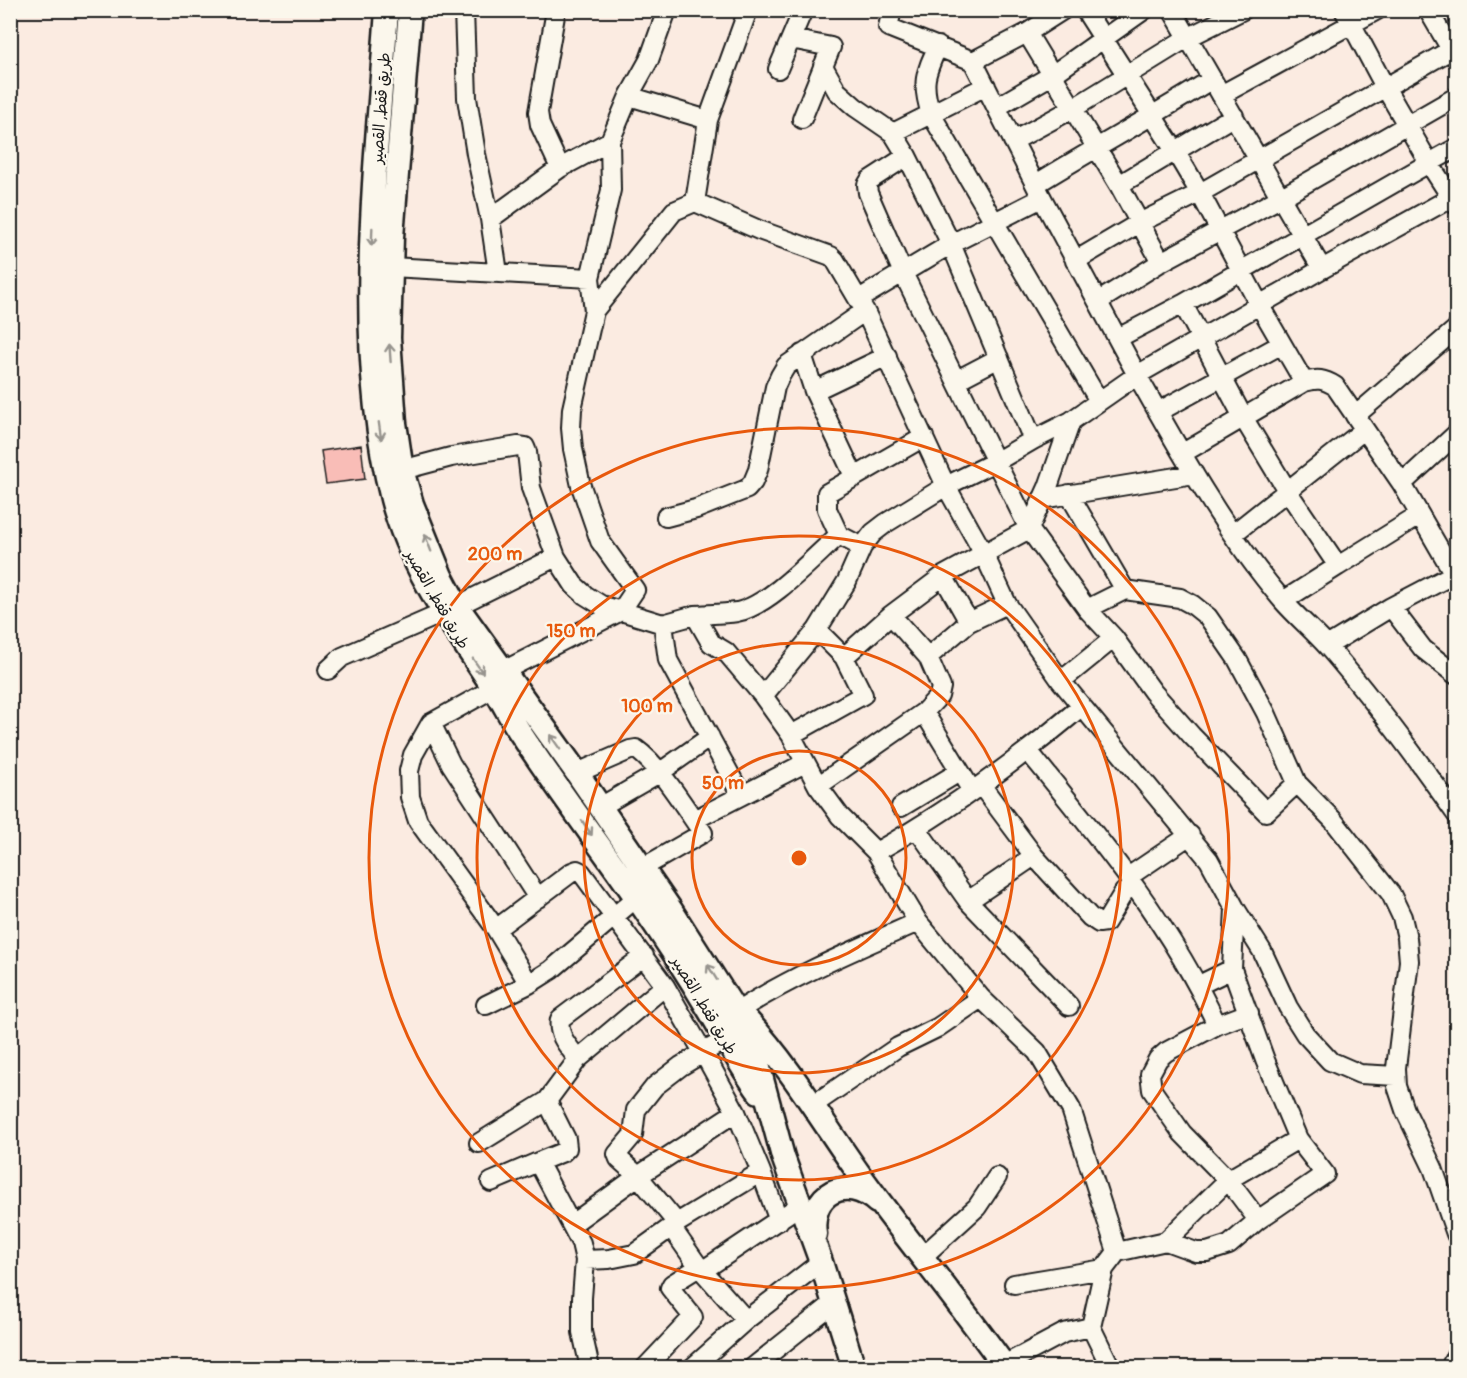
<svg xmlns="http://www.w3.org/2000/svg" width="1467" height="1378" viewBox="0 0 1467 1378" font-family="Pangolin,'Playpen Sans Arabic',sans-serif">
	<rect width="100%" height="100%" fill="#fbebe1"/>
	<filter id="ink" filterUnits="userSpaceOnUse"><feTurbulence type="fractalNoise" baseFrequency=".0167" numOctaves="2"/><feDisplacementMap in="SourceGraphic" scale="12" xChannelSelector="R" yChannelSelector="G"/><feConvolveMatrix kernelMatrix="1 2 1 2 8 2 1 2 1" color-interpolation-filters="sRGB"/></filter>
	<g filter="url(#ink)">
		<path fill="#f9bdb7" stroke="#1c1c1c" stroke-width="1.5" d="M361,445L365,479L326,484L321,451Z"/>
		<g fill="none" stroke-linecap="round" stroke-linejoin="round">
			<defs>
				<path id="minor" d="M464,10L467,98L476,154L490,219L498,273
					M556,10L538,112L540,125L560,168
					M892,10L888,27L973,61
					M1063,10L1027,33L973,61L1042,198L1137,375L1322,269
					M1085,10L1175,151L1200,193L1260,306L1304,382L1183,453
					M1172,10L1322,269L1456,195
					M1344,10L1385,87L1429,163L1456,148
					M1428,10L1456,58
					M1027,33L1119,185L1161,262
					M791,39L831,47L802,119
					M938,46C925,74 921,83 931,114L1099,401
					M823,66L837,91L855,107L893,133L907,156L951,244L1033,440
					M778,69L803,10
					M1221,95L1377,10
					M629,96L708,120
					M997,107L1052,75L1144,10
					M893,133L986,86
					M1013,141L1072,109L1187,38L1243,10
					M907,156L870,180L867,185L868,193L903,273L1029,529L1087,609L1114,638L1153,692L1192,736L1266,812L1297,783
					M1036,184C1094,148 1154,116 1212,79
					M1119,185L1234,116
					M695,202L708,120L748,10
					M490,219L560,168L610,141
					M1075,261L1141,222L1200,193L1456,47
					M391,267L590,278
					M859,299L951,244L1042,198
					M1099,301L1161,262L1280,198L1456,97
					M1183,304L1244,419L1288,492L1338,566L1283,601
					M594,311L674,211L695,202L759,230L831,256L835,260L865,311L946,486L984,554L1007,604L1061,681L1209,860L1235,908L1262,951L1288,1007L1305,1034L1330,1061L1360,1074L1396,1076
					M1118,338L1183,304L1429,163L1456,205
					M802,354L814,391L854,476
					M957,380L999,358
					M1304,382C1317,378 1324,379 1335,386L1402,484L1454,574
					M814,391L887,356
					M1158,412L1282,344
					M1355,416L1456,329
					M402,470L451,457L518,446L525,447L527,452L531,488L556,557L574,585L585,595L601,605L663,624L695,615L711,643L726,652L763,696L791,735L818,786L840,816L876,852L918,922L981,998L1037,1052L1071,1109L1117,1252
					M1402,484L1456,434
					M1069,494L1125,590
					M1042,499L1194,474
					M666,517L696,509L747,489L753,482L758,470L775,387L780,376L786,366L865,311
					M1233,534L1364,430
					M862,547L839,535L827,509V493L924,437
					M1338,566L1420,515
					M943,576L969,622
					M457,606L556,557
					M1391,607L1456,573
					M1087,609L1125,590L1180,598L1193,605L1208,617L1237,659L1266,713L1297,783L1333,820L1391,894L1402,917L1407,938L1409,961L1396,1068L1397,1086L1405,1110L1433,1168L1456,1234
					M695,615C709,614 723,614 737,612C769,606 814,557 839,535
					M663,624L668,660L741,795
					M1327,646L1391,607L1423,649L1456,675
					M844,657L891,615L943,576L1029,529L1048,487L1071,421
					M928,657L969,622L1007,604
					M328,670L342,657L443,613
					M503,671L621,611L635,590L600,541L581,486L573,449L571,428L572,409L594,311L590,278L611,190L610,141L629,96L649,60L667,10
					M1061,681L1114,638
					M494,688L431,723L413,755L409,771L410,797L418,821L496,929L529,984
					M763,696L817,630L847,581L862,547L873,533L886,523L946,486L997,461L1033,440L1071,421L1137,375C1181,453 1225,533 1283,601C1297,617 1314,631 1328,647C1374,700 1416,757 1456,814
					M924,712L972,791
					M431,723L451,764L538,898
					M791,735L863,695L844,657L817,630
					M1029,752C1099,838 1171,924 1217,1025
					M577,773L630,750L636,749C660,766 685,808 703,833L642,868
					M981,785L1034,856L1090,917L1099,923L1106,922L1124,892L1134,886
					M818,786L924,712L939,696L941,687L928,657L891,615
					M600,807L659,773L710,737
					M901,807L959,772
					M694,820L805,763
					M917,829L968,901L1069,1006
					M876,852C949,811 1017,761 1082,706
					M1128,877L1190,835
					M968,901L1034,856
					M496,929L572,872L577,870L581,872L665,986L703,1052L736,1112L761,1172L779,1221
					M1199,985L1232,969
					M486,1005L529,984L551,970L636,898
					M738,1011C794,975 857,949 918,922
					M1249,1013L1217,1025L1166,1052L1158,1059L1150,1074L1152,1090L1182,1133L1228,1180L1258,1220
					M578,1059C569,1047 557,1036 560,1019L644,956
					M547,1101L566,1139L567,1148L563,1152L538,1162L581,1243L585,1260L582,1298V1332L590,1368
					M813,1105L898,1047L937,1028L981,998
					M479,1143L547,1101L578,1059L665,986
					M491,1182L538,1162
					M677,1223L638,1176L619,1159L617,1154L633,1135L636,1110L655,1086L681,1066L726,1039
					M572,1224L638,1176L736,1112
					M671,1227L699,1267L746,1320
					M1166,1241L1196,1252H1207L1229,1245L1258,1220L1325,1174L1298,1139L1265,1060L1232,969L1235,908
					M922,1257L977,1207L997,1177
					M585,1260L609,1259L634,1254L677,1223L761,1172
					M702,1271L802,1204
					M1014,1284L1104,1269
					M1004,1365L1064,1333L1091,1327
					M645,1368L693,1317L670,1288L672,1284L699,1267
					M692,1368L746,1320L821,1262
					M752,1368L835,1302
					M1111,1368L1091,1327L1104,1269L1117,1252L1166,1241L1228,1180L1298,1139
					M1450,1368L1456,1355"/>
				<path id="major" d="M387,10C376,167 353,345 392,499C410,569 454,628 493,687C503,702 511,719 521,734C558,790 599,844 638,900C663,936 687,973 709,1010C726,1038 740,1066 759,1092
					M410,10L392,237L389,338L395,423L402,470L412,504L441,576L457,606L577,773L671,910L731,1004L756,1057L783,1157L821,1262L854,1368
					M747,1020C793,1070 826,1128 865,1182C911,1245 961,1305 1006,1368
					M815,1234C809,1193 846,1174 877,1202"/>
			</defs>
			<use href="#minor" stroke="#1c1c1c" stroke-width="22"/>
			<use href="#major" stroke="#1c1c1c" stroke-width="27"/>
			<use href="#minor" stroke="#fbf7ec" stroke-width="18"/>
			<use href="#major" stroke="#fbf7ec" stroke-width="22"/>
		</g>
		<defs><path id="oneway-shaft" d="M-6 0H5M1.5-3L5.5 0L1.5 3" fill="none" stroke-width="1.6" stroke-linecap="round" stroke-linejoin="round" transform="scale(1.5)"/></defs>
		<g stroke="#97948e">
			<use href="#oneway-shaft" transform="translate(372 237) rotate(92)"/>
			<use href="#oneway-shaft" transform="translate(390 353) rotate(-94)"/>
			<use href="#oneway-shaft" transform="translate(380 431) rotate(82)"/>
			<use href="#oneway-shaft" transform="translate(428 543) rotate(-111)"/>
			<use href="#oneway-shaft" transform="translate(478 666) rotate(55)"/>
			<use href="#oneway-shaft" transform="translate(555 742) rotate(-125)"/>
			<use href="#oneway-shaft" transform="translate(587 828) rotate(56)"/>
			<use href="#oneway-shaft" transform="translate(712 972) rotate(-122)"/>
		</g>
	</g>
	<g fill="none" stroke="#e8590c" stroke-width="3">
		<circle cx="799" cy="858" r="107"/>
		<circle cx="799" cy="858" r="215"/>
		<circle cx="799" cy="858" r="322"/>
		<circle cx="799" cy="858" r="430"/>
	</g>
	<g text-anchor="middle" stroke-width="4.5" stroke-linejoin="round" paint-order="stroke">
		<g font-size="16" fill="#1c1c1c" stroke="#fbf7ec">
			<text transform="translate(380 108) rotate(-86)" y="6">طريق قفط, القصير</text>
			<text transform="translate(438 599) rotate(60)" y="6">طريق قفط, القصير</text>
			<text transform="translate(705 1005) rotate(59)" y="6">طريق قفط, القصير</text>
		</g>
	</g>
	<circle cx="799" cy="858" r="9" fill="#e8590c" stroke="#fbf7ec" stroke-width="3"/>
	<g font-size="18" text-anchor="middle" font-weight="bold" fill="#e8590c" stroke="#fbf7ec" stroke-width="4.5" stroke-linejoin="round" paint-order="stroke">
		<text x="495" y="560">200 m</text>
		<text x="571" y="637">150 m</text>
		<text x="647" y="712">100 m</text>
		<text x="723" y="789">50 m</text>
	</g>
	<rect width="1467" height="1378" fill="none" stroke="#fbf7ec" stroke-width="36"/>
	<rect x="18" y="18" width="1431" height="1342" fill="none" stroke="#1c1c1c" stroke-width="2" filter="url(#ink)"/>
</svg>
